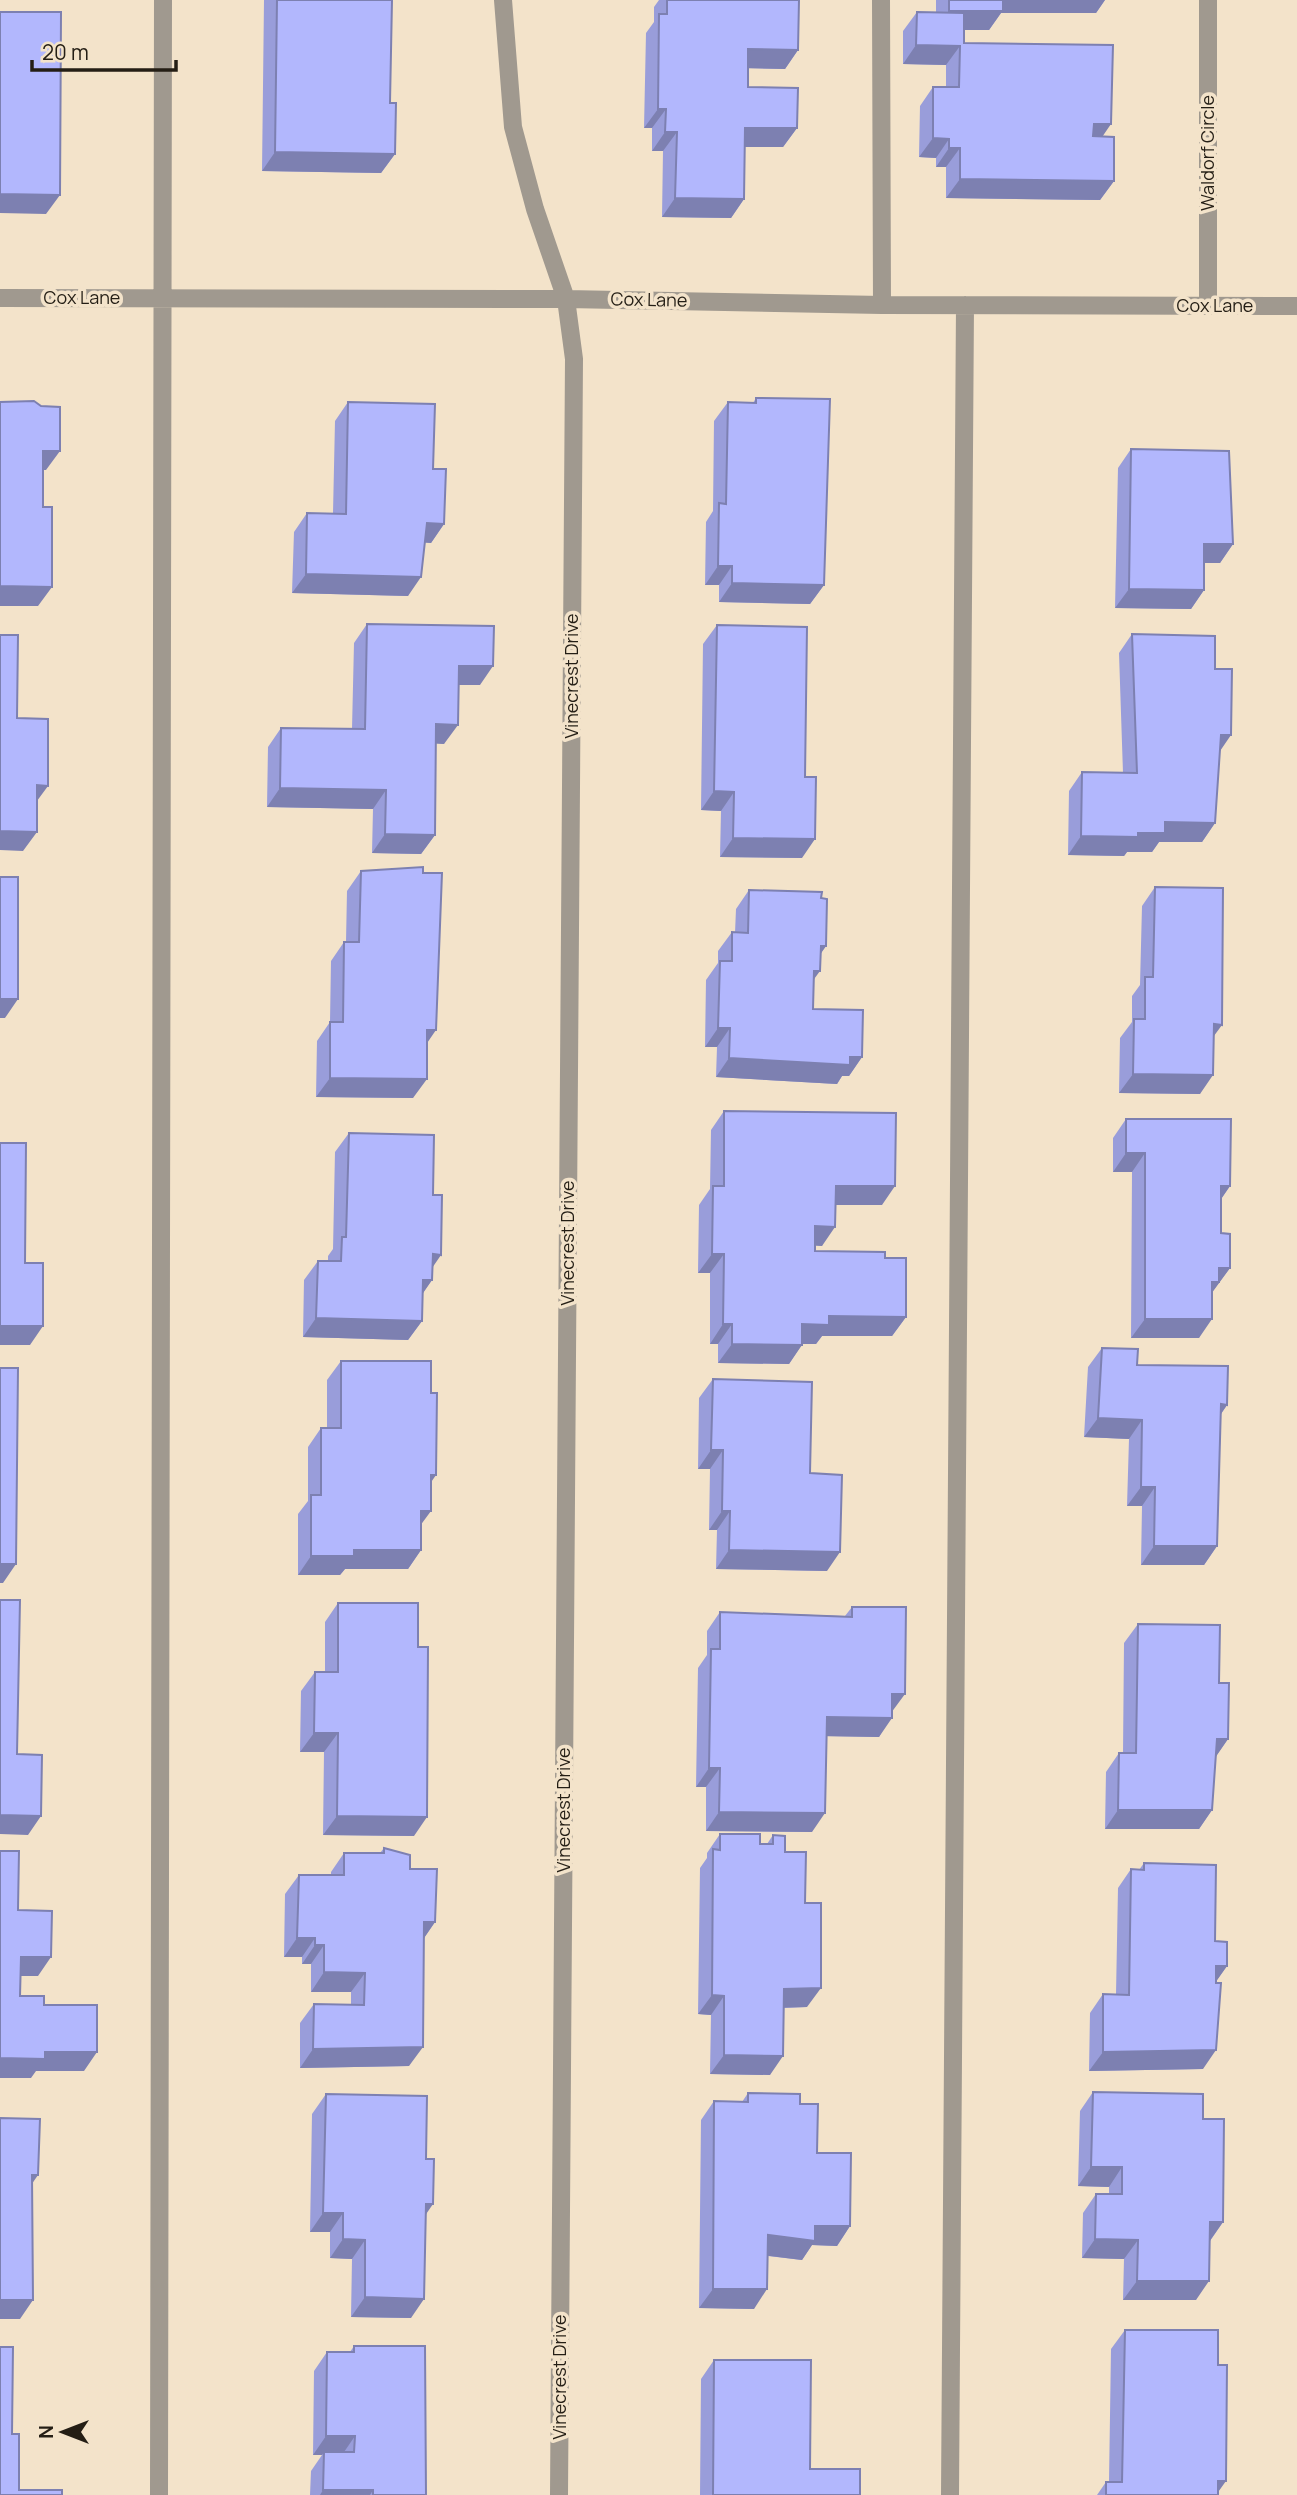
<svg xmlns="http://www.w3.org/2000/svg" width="1297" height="2495" viewBox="0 0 1297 2495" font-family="Manrope,sans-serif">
	<rect width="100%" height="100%" fill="#f3e3ca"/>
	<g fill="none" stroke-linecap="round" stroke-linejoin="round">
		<path stroke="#a0998f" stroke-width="18" d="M503,0L513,127L535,209L566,299L574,359L559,2495
			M881,0L882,305
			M0,298L566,299L882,305L1297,306
			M1208,306V0
			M159,2495L163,0
			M950,2495L965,305"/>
	</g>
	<path fill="#999dda" d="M264,0H392L390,103L395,154L381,173L262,171Z
		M659,0H799L798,50L785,69L748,68V87L797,128L783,147H745L744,199L731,218L662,217L663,151H652V128H644L646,33L654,22V7Z
		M936,0H1105L1096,13H1001L989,30H964V43L1103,137L1114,181L1100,200L946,198V167H936V158L919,157L920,106L933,87H946V65L903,64V31L917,12L936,13Z
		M756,398L824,585L810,604L719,602V585H705L706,522L713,511L714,421L728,402L753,403Z
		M348,402L433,469L444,524L431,543L425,542L408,596L292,593L294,532L307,513H333L335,421Z
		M1131,449L1233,544L1220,563H1204V590L1191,609L1115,608L1118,468Z
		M367,624L480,685H459L444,744L436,743L435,835L421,854L372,853L373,809L267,807L268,747L281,728L352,729L354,643Z
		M717,625L805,777L802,858L720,857L721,811L701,810L703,644Z
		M1132,634L1215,669L1220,752L1215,823L1202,842H1159L1152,852H1127L1124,856L1068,855L1069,791L1082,772L1123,773L1119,653Z
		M361,871L427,1042L413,1098L316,1097L317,1041L330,1022L331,961L344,942H346L347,891Z
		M1155,887L1214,1037L1200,1094L1119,1093L1120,1038L1132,1022V996L1140,985L1142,906Z
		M749,890L821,898L826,946L820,954L814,979L813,1009L862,1057L849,1076H842L837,1084L716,1077L717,1047H705L706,980L718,963V951L732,932L735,933L736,909Z
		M724,1111L882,1205H835L822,1246L815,1245V1251L885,1258L906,1317L892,1336H822L816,1344H802L789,1364L718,1363V1344H710V1273H698L699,1205L710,1189L711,1130Z
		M1126,1119L1230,1186L1221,1199V1233L1230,1268L1212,1292L1199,1338H1131L1132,1172H1113V1138Z
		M349,1133L433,1267L432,1280L422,1294V1321L408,1340L303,1337L304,1280L318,1261H328V1256L333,1249L335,1152Z
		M1102,1348L1227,1405L1221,1414L1217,1546L1204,1565H1141L1142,1506H1127L1129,1439L1084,1437L1088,1367Z
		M341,1361L431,1482L421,1524V1550L408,1569H345L340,1575H298V1514L308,1501V1447L321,1428H327V1380Z
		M713,1379L810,1473L827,1571L716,1569L717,1530H709L710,1469H698L699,1398Z
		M338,1603L414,1836L323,1835L324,1752H300L301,1691L315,1672H325V1622Z
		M852,1607L892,1712L879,1737L827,1736L812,1832L706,1831V1787H696L698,1668L707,1655V1631L720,1612L845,1616Z
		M1138,1624L1219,1683L1228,1739L1216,1756L1212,1810L1199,1829H1105L1106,1772L1119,1753H1123L1124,1643Z
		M720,1834L760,1844H767L773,1835L785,1852L805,1903L807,2007L784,2008L770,2075L710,2074L711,2015L698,2014L700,1868L707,1858V1853Z
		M384,1848L410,1869L435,1922L424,1938L409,2066L300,2068V2023L314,2004H351V1992H311V1964H302V1957H284L285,1894L299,1875H331V1872L344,1853H380Z
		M1144,1863L1215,1941L1227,1966L1216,1981L1203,2069L1089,2071L1090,2013L1103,1994H1116L1118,1888L1131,1869L1139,1870Z
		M1093,2092L1203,2119L1223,2222L1210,2241L1196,2300H1123L1124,2259L1082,2258L1083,2213L1096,2194H1109V2187L1078,2186L1080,2111Z
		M748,2093L800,2104L817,2153L850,2226L837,2246L812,2245L802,2260L768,2256L754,2309L699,2308L701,2120L714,2101L742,2102Z
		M326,2094L426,2214L411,2318L351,2317L352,2259L330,2258V2232H310L312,2114Z
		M1125,2330L1218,2365V2495H1097L1106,2482H1109L1111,2349Z
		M354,2346L426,2495H310L311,2471L322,2455H313L314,2371L327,2352H350Z
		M714,2360L810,2469L860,2495H700L701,2379Z"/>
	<path fill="#7d80b1" d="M998,0H1105L1096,13H1001L989,30H936L949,11Z
		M916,45L960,46L946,65L903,64Z
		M748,49L798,50L785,69L735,68Z
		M658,109H666L652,128H644Z
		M1094,124H1111L1098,143H1080Z
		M745,128H797L783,147H732Z
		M665,132H677L663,151H652Z
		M933,138L949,139L936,158L919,157Z
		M949,148H960L946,167H936Z
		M275,152L395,154L381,173L262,171Z
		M960,179L1114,181L1100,200L946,198Z
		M0,194L60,195L46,214L0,213Z
		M675,198L744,199L731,218L662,217Z
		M43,451H60L46,470H30Z
		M427,523L444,524L431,543L413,542Z
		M1204,544H1233L1220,563H1191Z
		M718,566H732L719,585H705Z
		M306,574L421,577L408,596L292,593Z
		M732,583L824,585L810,604L719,602Z
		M0,586L52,587L38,606H0Z
		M1129,589L1204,590L1191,609L1115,608Z
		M459,666H493L480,685H446Z
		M436,724L458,725L444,744L423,743Z
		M1221,735H1231L1218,754Z
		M37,785L48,786L34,805Z
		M280,788L386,790L373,809L267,807Z
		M714,791L734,792L721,811L701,810Z
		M1165,822L1215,823L1202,842H1159L1152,852H1127L1124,856L1068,855L1081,836L1138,833Z
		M0,831L37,832L23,851L0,850Z
		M385,834L435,835L421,854L372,853Z
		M733,838L815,839L802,858L720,857Z
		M821,946H826L813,965Z
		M814,971H820L806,990Z
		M0,999H18L5,1018H0Z
		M1214,1024L1222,1025L1208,1044Z
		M718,1028H730L717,1047H705Z
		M427,1030H436L423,1049Z
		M850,1057H862L849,1076H842L837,1084L716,1077L729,1058Z
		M1133,1074L1213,1075L1200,1094L1119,1093Z
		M330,1078L427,1079L413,1098L316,1097Z
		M1126,1153H1145L1132,1172H1113Z
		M836,1186H895L882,1205H822Z
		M1221,1186H1230L1217,1205Z
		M815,1226L835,1227L822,1246L802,1245Z
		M433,1254L441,1255L428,1274Z
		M712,1254H724L710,1273H698Z
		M1219,1268H1230L1206,1301H1199Z
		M423,1280H432L419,1299Z
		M829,1316L906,1317L892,1336H822L816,1344H789L802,1324Z
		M316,1318L422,1321L408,1340L303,1337Z
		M1145,1319H1212L1199,1338H1131Z
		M723,1324H732L718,1344H710Z
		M0,1326H43L30,1345H0Z
		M732,1344L802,1345L789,1364L718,1363Z
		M1221,1404L1227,1405L1214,1424Z
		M1098,1418L1142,1420L1129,1439L1084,1437Z
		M711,1450H723L710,1469H698Z
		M431,1475H436L423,1494Z
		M1141,1487H1155L1142,1506H1127Z
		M421,1511H431L417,1530Z
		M722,1511H730L717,1530H709Z
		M1154,1546H1217L1204,1565H1141Z
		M354,1550H421L408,1569H345L340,1575H298L311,1556Z
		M729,1550L840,1552L827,1571L716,1569Z
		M0,1564H16L3,1583H0Z
		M892,1694H905L891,1713Z
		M827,1717L892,1718L879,1737L814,1736Z
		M314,1733H338L324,1752H300Z
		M1217,1739H1228L1215,1758Z
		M709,1768H720L706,1787H696Z
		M1118,1810H1212L1199,1829H1105Z
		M719,1812L825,1813L812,1832L706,1831Z
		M0,1815L41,1816L28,1835L0,1834Z
		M337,1816L427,1817L414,1836L323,1835Z
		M424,1922H435L422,1941Z
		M297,1938H315L302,1957H284Z
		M315,1945H324L311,1964H302Z
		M21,1957H51L38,1976H7Z
		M1216,1966H1227L1213,1986Z
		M324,1972L365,1973L351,1992H311Z
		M821,1988L807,2007L771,2008L784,1989Z
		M712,1995L724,1996L711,2015L698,2014Z
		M423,2047L409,2066L300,2068L313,2049Z
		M1216,2050L1203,2069L1089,2071L1103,2052Z
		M45,2052H97L84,2071H36L31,2078H0V2058Z
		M724,2055L783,2056L770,2075L710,2074Z
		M1091,2167H1122L1109,2187L1078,2186Z
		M32,2175H38L25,2194Z
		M426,2204H433L420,2223Z
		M323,2213H343L330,2232H310Z
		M1210,2222H1223L1209,2242Z
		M815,2226H850L837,2246L812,2245L802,2260L755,2254L768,2235Z
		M343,2239L365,2240L352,2259L330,2258Z
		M1095,2239L1138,2240L1124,2259L1082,2258Z
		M1137,2281H1209L1196,2300H1123Z
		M713,2289H767L754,2309L699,2308Z
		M365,2297L424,2299L411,2318L351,2317Z
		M0,2300H33L20,2319H0Z
		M326,2436H355L342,2455L324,2452L322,2455H313Z
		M1218,2481H1226L1216,2495Z
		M323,2490H373L370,2495H320Z"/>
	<path fill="#b2b7fd" stroke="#7d80b1" stroke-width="2" d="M277,0H392L390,103H396L395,154L275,152Z
		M667,0H799L798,50L748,49V87L798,88L797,128H745L744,199L675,198L677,132H665L666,109H658L659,14H667Z
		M949,0H1003V11H949Z
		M0,12H61L60,195L0,194Z
		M917,12L964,13V43L1113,45L1111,124H1094L1093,136L1114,137V181L960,179V148H949V139L933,138V87H959L960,46L916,45Z
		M756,398L830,399L824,585L732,583V566H718L719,503L726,504L728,402L756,403Z
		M34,401L41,406L60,407V451H43V507H52V587L0,586V402Z
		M348,402L435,404L433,469H446L444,524L427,523L421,577L306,574L307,513L346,514Z
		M1131,449L1229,451L1233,544H1204V590L1129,589Z
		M367,624L494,626L493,666H459L458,725L436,724L435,835L385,834L386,790L280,788L281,728L365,729Z
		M717,625L807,627L805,777H816L815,839L733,838L734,792L714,791Z
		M1132,634L1215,636V669H1232L1231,735H1221L1215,823L1165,822V833H1138V837L1081,836L1082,772L1137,773Z
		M0,635H18L17,718L48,719V786L37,785V832L0,831Z
		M423,867V873H442L436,1030H427V1079L330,1078V1022H343L344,942H359L361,871Z
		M0,877H18V999H0Z
		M1155,887L1223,888L1222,1025L1214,1024L1213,1075L1133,1074L1134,1019H1145V977H1153Z
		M749,890L822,892L821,898L827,899L826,946H821L820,971H814L813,1009L863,1010L862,1057H850V1065L729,1058L730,1028H718L720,961H732V932L748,933Z
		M724,1111L896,1113L895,1186H836L835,1227L815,1226V1251L885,1252V1258H906V1317L829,1316V1325L802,1324V1345L732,1344V1324H723L724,1254H712L713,1186H724Z
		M1126,1119H1231L1230,1186H1221V1233L1230,1234V1268H1219V1282H1212V1319H1145V1153H1126Z
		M349,1133L434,1135L433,1195H442L441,1255L433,1254L432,1280H423L422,1321L316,1318L318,1261H341L342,1237H346Z
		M0,1143H26L25,1263H43V1326H0Z
		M1102,1348L1138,1349L1137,1365L1228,1366L1227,1405L1221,1404L1217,1546H1154L1155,1487H1141L1142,1420L1098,1418Z
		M341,1361H431V1393H437L436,1475H431V1511H421V1550H354V1556H311V1495H321V1428H341Z
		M0,1368H18L16,1564H0Z
		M713,1379L812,1382L810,1473L842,1475L840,1552L729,1550L730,1511H722L723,1450H711Z
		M0,1600H20L17,1754L42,1755L41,1816L0,1815Z
		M338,1603H418V1647H428L427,1817L337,1816L338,1733H314L315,1672H338Z
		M852,1607H906L905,1694H892V1718L827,1717L825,1813L719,1812L720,1768H709L711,1649H720V1612L852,1617Z
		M1138,1624L1220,1625L1219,1683H1229L1228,1739H1217L1212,1810H1118L1119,1753H1136Z
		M720,1834H760V1844H773V1835L785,1836V1852H806L805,1903H821V1988L784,1989L783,2056L724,2055V1996L712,1995L713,1849L720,1850Z
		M384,1848L410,1855V1869H437L435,1922H424L423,2047L313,2049L314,2004L364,2005L365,1973L324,1972V1945H315V1938H297L299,1875H344V1853H384Z
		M0,1851H19L18,1910L52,1911L51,1957H21L20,1996H44V2005H97V2052H45V2059L0,2058Z
		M1144,1863L1216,1865L1215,1941L1227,1942V1966H1216V1983H1221L1216,2050L1103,2052V1994L1129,1995L1131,1869L1144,1870Z
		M1093,2092L1203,2094V2119H1224L1223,2222H1210L1209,2281H1137L1138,2240L1095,2239L1096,2194H1122V2167H1091Z
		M748,2093L800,2094V2104H818L817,2153H851L850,2226H815V2241L768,2235L767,2289H713L714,2101L748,2102Z
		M326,2094L427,2096L426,2159H434L433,2204H426L424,2299L365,2297V2240L343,2239V2213H323Z
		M0,2118L40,2119L38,2175H32L33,2300H0Z
		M1125,2330H1218V2365H1227L1226,2481H1218V2495H1106V2482H1122Z
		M354,2346H425L426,2495H373V2490H323L324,2452H354L355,2436H326L327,2352H354Z
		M0,2347H13L12,2434H19V2490H62V2495H0Z
		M714,2360H811L810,2469H860V2495H713Z"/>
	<g text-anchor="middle" stroke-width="7" stroke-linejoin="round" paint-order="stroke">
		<g font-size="18" fill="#241e15" stroke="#f3e3ca">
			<text transform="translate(1208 153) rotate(-90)" y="6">Waldorf Circle</text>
			<text x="82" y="304">Cox Lane</text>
			<text transform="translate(649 300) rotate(1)" y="6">Cox Lane</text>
			<text x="1215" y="312">Cox Lane</text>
			<text transform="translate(572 676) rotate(-90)" y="6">Vinecrest Drive</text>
			<text transform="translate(568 1243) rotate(-90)" y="6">Vinecrest Drive</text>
			<text transform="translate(564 1810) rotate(-90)" y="6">Vinecrest Drive</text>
			<text transform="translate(560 2377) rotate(-90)" y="6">Vinecrest Drive</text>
		</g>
	</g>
	<g transform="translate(63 2432) rotate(270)" stroke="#f3e3ca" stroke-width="5" paint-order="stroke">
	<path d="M0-5L12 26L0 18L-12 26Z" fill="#241e15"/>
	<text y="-10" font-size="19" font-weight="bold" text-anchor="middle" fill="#241e15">N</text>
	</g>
	<path d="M32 60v10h144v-10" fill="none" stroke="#241e15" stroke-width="3.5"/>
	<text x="42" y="60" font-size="21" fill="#241e15" stroke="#f3e3ca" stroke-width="5" paint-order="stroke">20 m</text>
</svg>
